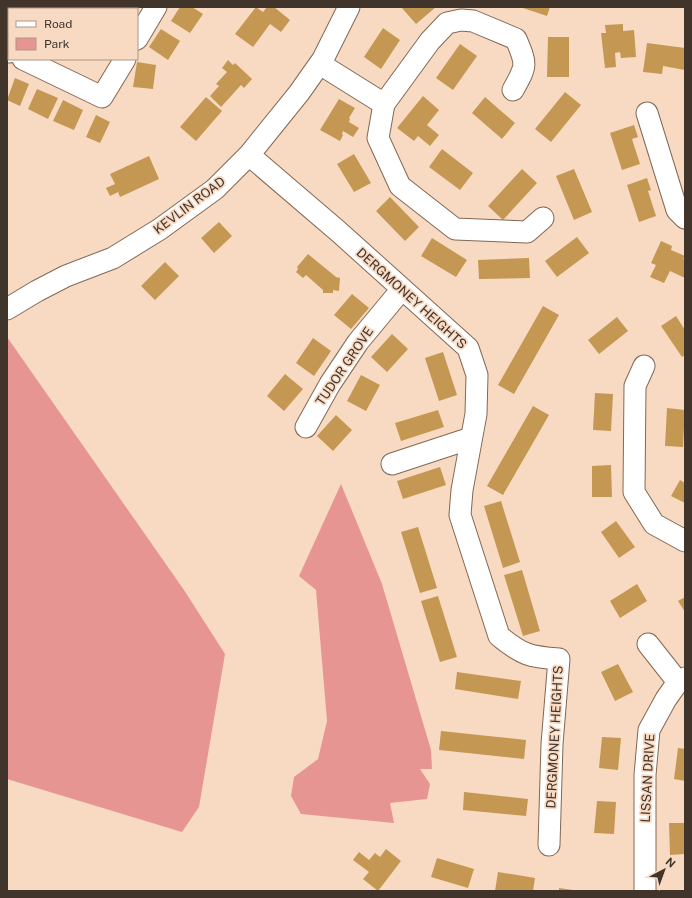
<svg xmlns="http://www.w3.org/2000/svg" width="692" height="898" viewBox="0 0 692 898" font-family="'Public Sans',sans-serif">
	<rect width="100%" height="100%" fill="#f8dac3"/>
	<path fill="#e79592" d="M7,337L184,590L225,654L199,807L182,832L7,779Z
		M341,484L382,584L431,750L432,769H420L430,784L427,799L390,803L394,823L301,814L291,796L294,777L318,759L327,721L316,590L299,576Z"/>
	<path fill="#c49852" d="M97,7H119L118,9H101Z
		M180,7H192L203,14L190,33L171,21Z
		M256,7L263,12L267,7H274L290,20L281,32L270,24L253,47L235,34Z
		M401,7H436L416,24Z
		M520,7H550L547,16Z
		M623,24V31L634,30L636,57L621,58L620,52L615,53L616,67L605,68L601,33H606L605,25Z
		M383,28L400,40L381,69L364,57Z
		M161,29L180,41L168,60L149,47Z
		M548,37H569V77H547Z
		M647,43L685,48V70L663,66L662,74L643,72Z
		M460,44L477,56L453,90L436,78Z
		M228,60L233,65L235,63L252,79L244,88L241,85L221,107L210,96L219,86L216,84L227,72L222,68Z
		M137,62L156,65L153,89L133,87Z
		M15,78L29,84L20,106L7,100Z
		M37,89L58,98L48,119L28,109Z
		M565,92L581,105L551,142L535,129Z
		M423,96L439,110L427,125L439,135L430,146L418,136L414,141L397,128Z
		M206,97L222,111L196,141L180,127Z
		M485,97L515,123L502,139L472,113Z
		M339,99L355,108L349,118L350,119L349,122L359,128L353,137L343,131L342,134L343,135L340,141L320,130Z
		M63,100L83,110L74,130L53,121Z
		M96,115L110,122L100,143L86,137Z
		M634,125L638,137L632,139L640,164L622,170L610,133Z
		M442,149L473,173L460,190L429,167Z
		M354,154L371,183L354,192L337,164Z
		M149,156L159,179L120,197L118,192L110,196L106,188L115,184L110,174Z
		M522,169L537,183L503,220L488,206Z
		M574,169L592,212L574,220L556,176Z
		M647,178L651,190L648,191L656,216L639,222L627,185Z
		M390,197L419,227L405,241L376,211Z
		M219,222L232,236L214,253L201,238Z
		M577,237L589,253L557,277L545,261Z
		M432,238L467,260L456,277L421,256Z
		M661,241L672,246L671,250L685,256L683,259L685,260V278L670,271L664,283L650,277L656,265L651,263Z
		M308,254L336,277L340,278L339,291L333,290V293H323V290L306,275L303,278L296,272L298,269L297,267Z
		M529,258L530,278L479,279L478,260Z
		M165,262L179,276L155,300L141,286Z
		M352,294L369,308L351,329L334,315Z
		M543,306L559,315L514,394L498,385Z
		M676,316L685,330V355L682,357L661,326Z
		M617,317L628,331L599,354L588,340Z
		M392,334L408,349L387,372L371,357Z
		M313,338L331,351L314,376L296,363Z
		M443,352L457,395L439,401L425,358Z
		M285,374L303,389L284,411L267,396Z
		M361,375L380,385L366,411L347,401Z
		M595,393L613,394L611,431L593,430Z
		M533,406L549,415L503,495L487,486Z
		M667,408L685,410L683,447L665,446Z
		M438,410L444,427L401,441L395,423Z
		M336,415L352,430L333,451L317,436Z
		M611,465L612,497H592V466Z
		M440,467L446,485L403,499L397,481Z
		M680,480L685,483V503L671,496Z
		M501,501L520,562L503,568L484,506Z
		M616,521L635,547L619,558L601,532Z
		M418,527L437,588L420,593L401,532Z
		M522,570L540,631L523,636L504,575Z
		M637,584L647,601L620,618L610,601Z
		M438,596L457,657L440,662L421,601Z
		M685,597V612L678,601Z
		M618,664L633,692L615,701L601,672Z
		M457,672L521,681L518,699L455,689Z
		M441,731L526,740L524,759L439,750Z
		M602,737L621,738L618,770L599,768Z
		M678,748L685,749V781L674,779Z
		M464,792L528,799L526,816L463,810Z
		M597,801L616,802L614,834L594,833Z
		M669,823H685V854L670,855Z
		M386,849L401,861L378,891L363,879L369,872L353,860L359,852L369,860L375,853L380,857Z
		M437,858L474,869L468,888L431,877Z
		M498,872L535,878L533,891H495Z
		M559,888L573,890V891H559Z"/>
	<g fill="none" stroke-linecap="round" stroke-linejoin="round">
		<defs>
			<path id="minor" d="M7,13L8,7
				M137,39L156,7
				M7,52H9
				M23,59L102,97L125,59
				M320,64L384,104L378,138L400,186L455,229L527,232L543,218
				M384,104L430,41L447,23L461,20L473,21L516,39C527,65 527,65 513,90
				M647,113L677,210L685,218
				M249,155L339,232L468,348L477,375L476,414L462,490L460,515L499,636C522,655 530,657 559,659L552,744L549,845
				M7,309L37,291L66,276L113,258L160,229L215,189L249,155L299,93L323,59L349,7
				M644,366L635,386L634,492L654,524L685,541
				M306,427L330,384L358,342L402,289
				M392,464L471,438
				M648,644L678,682
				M645,891V775L649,730L666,699L678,682L685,678"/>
		</defs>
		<use href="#minor" stroke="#826854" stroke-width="23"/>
		<use href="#minor" stroke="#fff" stroke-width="21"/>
	</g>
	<g text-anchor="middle" stroke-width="3.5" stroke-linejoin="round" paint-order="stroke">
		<g font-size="13" fill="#40342b" stroke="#f8dac3">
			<text transform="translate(189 205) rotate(-37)" y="5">KEVLIN ROAD</text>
			<text transform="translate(412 298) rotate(42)" y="5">DERGMONEY HEIGHTS</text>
			<text transform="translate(344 366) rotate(-56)" y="5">TUDOR GROVE</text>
			<text transform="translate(554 737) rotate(-87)" y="5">DERGMONEY HEIGHTS</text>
			<text transform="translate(647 778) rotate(-87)" y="5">LISSAN DRIVE</text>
		</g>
	</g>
	<rect width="692" height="898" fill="none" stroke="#40342b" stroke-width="16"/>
	<rect x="8" y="8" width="130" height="52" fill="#f8dac3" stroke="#ae9886"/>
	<rect x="16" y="21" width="20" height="6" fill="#ffffff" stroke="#ae9886"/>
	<text x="44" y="28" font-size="12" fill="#40342b">Road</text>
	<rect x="16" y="38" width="20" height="12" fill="#e79592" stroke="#ae9886"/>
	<text x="44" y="48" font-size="12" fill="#40342b">Park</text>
	<g transform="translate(664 870) rotate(41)" stroke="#f8dac3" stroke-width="3" paint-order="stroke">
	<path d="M0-3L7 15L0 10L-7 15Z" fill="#40342b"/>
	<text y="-6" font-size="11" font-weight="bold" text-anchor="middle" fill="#40342b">N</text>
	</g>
</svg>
